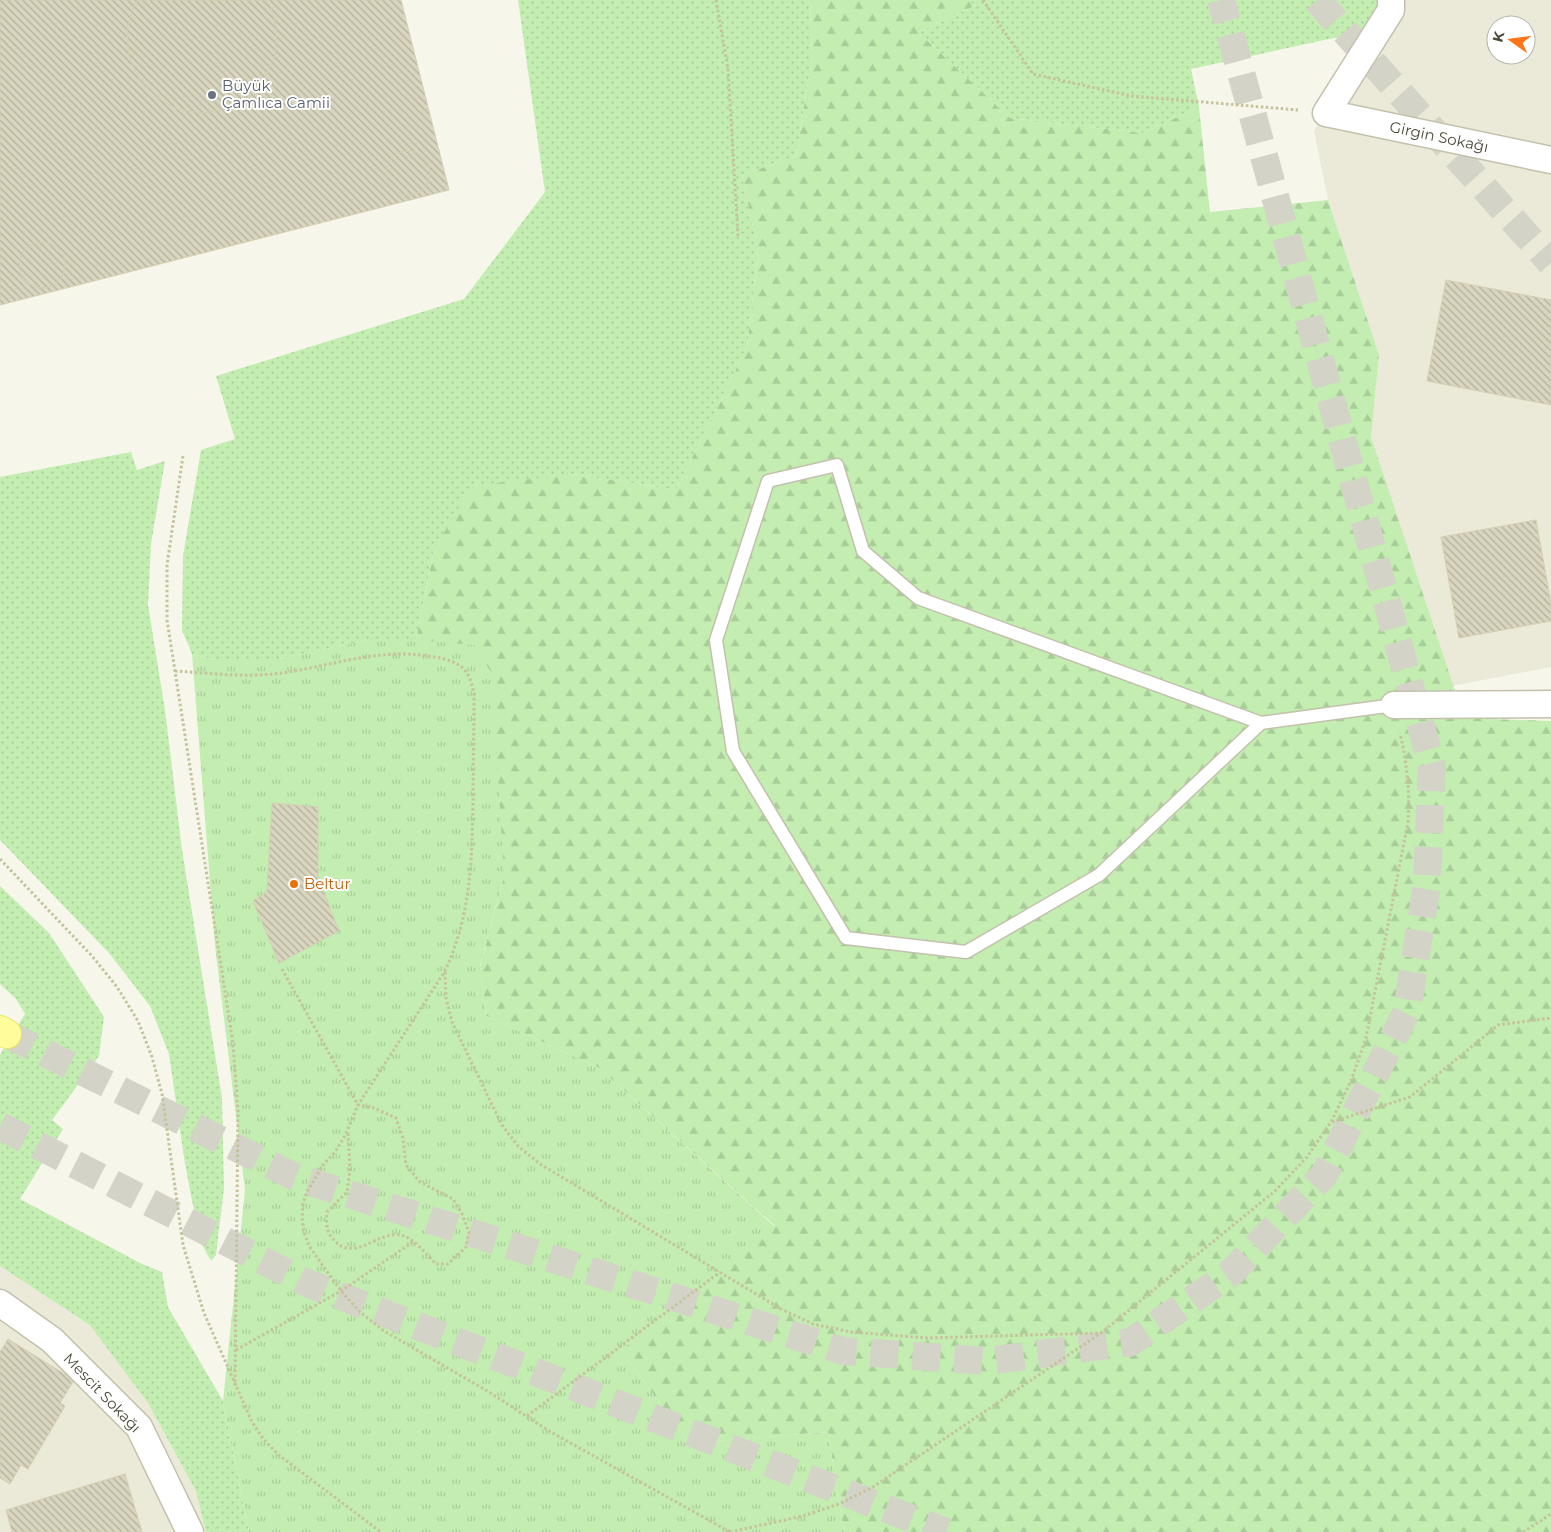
<svg xmlns="http://www.w3.org/2000/svg" width="1551" height="1532" viewBox="0 0 1551 1532" font-family="Montserrat,sans-serif">
	<defs>
		<pattern id="grass-dots" width="8" height="8" patternUnits="userSpaceOnUse" patternTransform="scale(1.25)"><rect width="8" height="8" fill="#c3edb1"/><path d="M2 2h.1M6 6h.1" fill="none" stroke="#a9cd99" stroke-width="1.8" stroke-linecap="round"/></pattern>
		<pattern id="forest-firs" width="22" height="20" patternUnits="userSpaceOnUse" patternTransform="scale(1.25)"><rect width="22" height="20" fill="#c3edb1"/><path d="M5 1l3.5 6h-7zM16 11l3.5 6h-7z" fill="#a9cd99"/></pattern>
		<pattern id="park-tufts" width="24" height="20" patternUnits="userSpaceOnUse" patternTransform="scale(1.25)"><rect width="24" height="20" fill="#c3edb1"/><path d="M3 7l-1-3M5 7V3M7 7l1-3M15 17l-1-3M17 17v-4M19 17l1-3" fill="none" stroke="#a9cd99"/></pattern>
		<pattern id="building-back-hatch" width="6" height="6" patternUnits="userSpaceOnUse" patternTransform="scale(1.25)"><rect width="6" height="6" fill="#d9d5bf"/><path d="M-1 5l2 2M0 0l6 6M5-1l2 2" fill="none" stroke="#b2af9c"/></pattern>
	</defs>
	<rect width="100%" height="100%" fill="#f6f6eb"/>
	<path fill="#ebe9d8" fill-rule="evenodd" d="M1380,0H1551V667L1452,686L1371,437L1379,355L1328,200L1314,131L1383,11ZM1496,25H1526V55H1496Z
		M0,1266L90,1324L148,1403L196,1491L206,1532H0Z"/>
	<path fill="url(#grass-dots)" d="M518,0H810L812,58L796,156L742,175L758,251L747,347L676,490L573,474L434,550L416,640H369L274,660H215L192,654L182,630L183,556L201,450L235,439L216,376L464,299L545,192Z
		M969,0H1380L1383,11L1370,32L1329,39L1191,69L1199,107L1143,133L1010,118L918,32L975,6Z
		M131,452L137,470L165,461L151,544L148,605L165,710L182,850L222,1098L224,1188L216,1255L211,1261L200,1241L185,1164L169,1054L150,1006L109,953L0,840V477Z
		M0,886L49,933L104,1017L99,1056L52,1120L63,1129L20,1199L140,1263L162,1272L168,1307L223,1401L249,1532H206L196,1491L148,1403L90,1325L0,1266V1055L25,1014L16,999L0,984Z"/>
	<path fill="url(#forest-firs)" d="M810,0H969L975,6L918,32L1010,118L1143,133L1199,107L1210,212L1328,200L1379,355L1371,437L1464,718L1551,721V1532H844L828,1432L689,1443L621,1350L775,1226L599,1068L486,1016L480,967L504,876L416,640L434,550L471,486L573,474L676,490L747,347L758,251L742,175L796,156L812,58Z"/>
	<path fill="url(#park-tufts)" d="M369,640H416L475,645L492,674L504,876L480,966L486,1016L599,1068L775,1227L621,1350L689,1443L828,1432L844,1532H249L223,1401L245,1190L215,945L192,654L215,660H274Z"/>
	<path fill="url(#building-back-hatch)" stroke="#d4d0b2" d="M0,0H401L449,190L0,305Z
		M138,0H266L271,7L277,30L275,55L265,78L249,97L227,109L202,113L177,109L156,97L139,79L129,56L127,31L133,7Z
		M386 173a22 22 0 1 1 44 0a22 22 0 1 1-44 0Z
		M19 265a23 23 0 1 1 46 0a23 23 0 1 1-46 0Z
		M1446,280L1551,300V405L1427,381Z
		M1536,520L1551,603V621L1459,638L1441,537Z
		M272,803L318,807V877L339,931L279,963L253,901L267,892Z
		M8,1339L74,1380L60,1403L65,1406L28,1469L21,1465L10,1484L0,1478V1352Z
		M125,1474L142,1532H12L6,1510Z"/>
	<g fill="none" stroke-linecap="round" stroke-linejoin="round">
		<path stroke="#d4d3c7" stroke-width="28" stroke-dasharray="28 14" stroke-linecap="butt" d="M1317,0L1551,263
			M7,1034L295,1177L843,1351L988,1361L1131,1342L1232,1272L1324,1175L1407,1011L1427,884L1432,766L1221,0
			M0,1126L307,1283L946,1532"/>
		<defs>
			<path id="service" d="M1261,723L918,598L863,551L837,465L768,481L716,640L733,751L846,938L966,952L1099,875L1261,723L1394,705"/>
			<path id="minor" d="M1391,0V10L1326,113L1551,160
				M1394,705L1551,704
				M0,1303L52,1340L139,1427L190,1532"/>
			<path id="primary" d="M0,1030L7,1034"/>
		</defs>
		<use href="#service" stroke="#c3c1ac" stroke-width="15"/>
		<use href="#minor" stroke="#c3c1ac" stroke-width="29"/>
		<use href="#primary" stroke="#ede662" stroke-width="30"/>
		<path stroke="#c6c29c" stroke-width="3" stroke-dasharray="2.5 2.5" stroke-linecap="butt" d="M716,0L728,69L738,236
			M983,0L1033,74L1131,96L1298,110
			M183,456L167,565V620L233,1043L238,1112L235,1386
			M175,671C210,673 247,678 282,673C331,666 378,648 429,656C441,658 454,660 464,669C470,676 472,685 474,693C474,729 473,765 473,800C472,862 471,914 445,971L358,1105L345,1136L335,1152L323,1165L308,1190L303,1203L302,1218L304,1232L309,1246L341,1291L360,1312L384,1331L489,1392L549,1431L730,1532
			M0,859L92,956L117,987L138,1021L152,1057L162,1094L183,1245L204,1313L252,1422L264,1440L280,1456L381,1532
			M282,969L358,1105L374,1108L396,1118L403,1138L406,1165L420,1182L453,1199L462,1214L469,1232L466,1247L448,1264H436C427,1255 413,1237 400,1235C378,1231 355,1262 335,1241C326,1233 326,1224 327,1212L347,1192L350,1170L348,1133
			M445,972L446,998L452,1022L502,1125L518,1146L540,1164L781,1309L813,1324L851,1332L927,1338L1101,1333
			M1332,1122L1410,1097L1498,1025L1551,1018
			M236,1350L341,1291L413,1242
			M527,1416L720,1272
			M730,1532L803,1516L839,1504L873,1487L1101,1333L1275,1191L1307,1157L1331,1122L1351,1081L1366,1038L1408,822C1410,790 1407,764 1400,733
			M1523,1532L1551,1514"/>
		<use href="#service" stroke="#fff" stroke-width="12"/>
		<use href="#minor" stroke="#fff" stroke-width="26"/>
		<use href="#primary" stroke="#fffc9b" stroke-width="28"/>
	</g>
	<circle fill="#6b7280" stroke="#fff" stroke-width="2" cx="212" cy="95" r="5"/>
	<circle fill="#e8710a" stroke="#fff" stroke-width="2" cx="294" cy="884" r="5"/>
	<g text-anchor="middle" stroke-width="4" stroke-linejoin="round" paint-order="stroke">
		<g font-size="15" fill="#5b616d" stroke="#fff" text-anchor="start">
			<text x="222" y="91">Büyük<tspan x="222" dy="17">Çamlıca Camii</tspan></text>
		</g>
		<g font-size="15" fill="#4b4938" stroke="#fff">
			<text transform="translate(1439 137) rotate(12)" y="5">Girgin Sokağı</text>
			<text transform="translate(102 1393) rotate(46)" y="5">Mescit Sokağı</text>
		</g>
		<g font-size="15" fill="#c56008" stroke="#fff" text-anchor="start">
			<text x="304" y="889">Beltur</text>
		</g>
	</g>
	<g transform="translate(1511 40) rotate(284)"><circle r="24" fill="#ffffff" stroke="#b7b6af"/>
	<path d="M0-4L9 19L0 12L-9 19Z" fill="#ff7619"/>
	<text y="-8" font-size="14" font-weight="bold" text-anchor="middle" fill="#4b4938">K</text>
	</g>
</svg>
